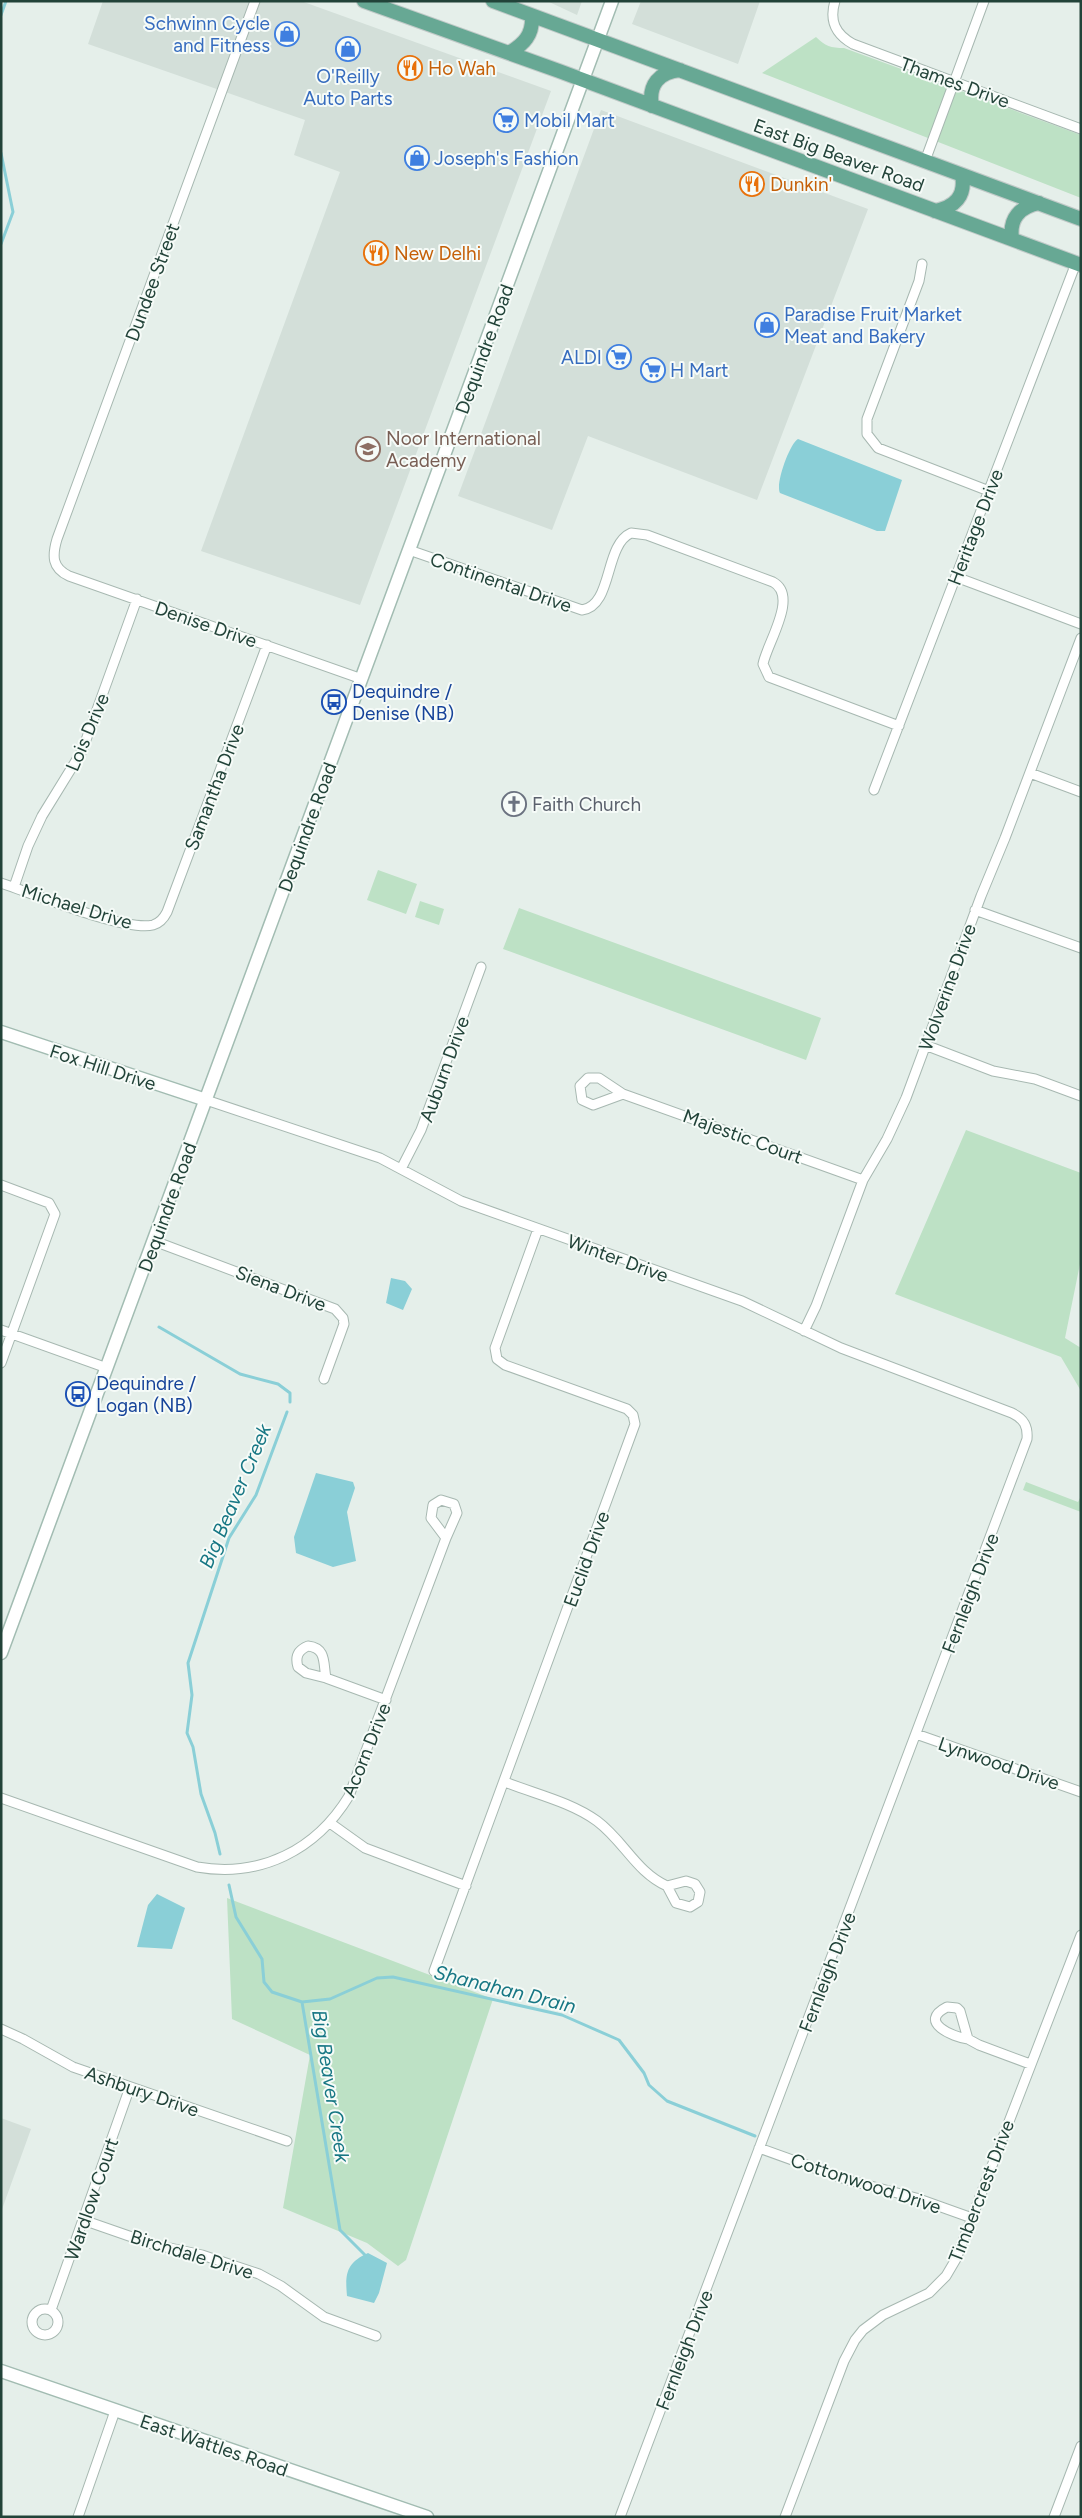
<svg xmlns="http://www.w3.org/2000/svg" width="1082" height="2518" viewBox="0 0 1082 2518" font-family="Figtree,sans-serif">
	<rect width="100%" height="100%" fill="#e5efea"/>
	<path fill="#d3dfd9" d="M103,1H301L551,91L360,605L201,551L340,172L294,155L305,120L88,44Z
		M547,1H582L577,15Z
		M641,1H760L738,64L632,24Z
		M601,110L868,209L757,500L588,436L552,530L458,496Z
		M1,2118L31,2129L1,2212Z"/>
	<path fill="#bde1c5" d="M816,37C825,46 831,48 844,48L1081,135V198L762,73Z
		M378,870L417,884L406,914L367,900Z
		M420,901L444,909L439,925L415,917Z
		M519,908L821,1018L806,1060L503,949Z
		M966,1130L1081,1173V1259L1065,1338L1081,1348V1391L1061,1357L895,1294Z
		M1026,1482L1078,1502L1081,1496V1512L1023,1490Z
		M227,1898L493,1999L406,2260L398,2266L367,2243L283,2208L310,2055L232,2019Z"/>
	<path fill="#8acfd7" d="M798,439L902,480L885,531H877L780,493C775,484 790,443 798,439Z
		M391,1278L405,1281L412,1289L403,1310L386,1303Z
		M316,1473L353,1482L355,1488L347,1512L356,1561L333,1567L296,1553L294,1537Z
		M157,1894L185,1908L172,1949L137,1947L148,1905Z
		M368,2253L387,2263L379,2293L374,2303L347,2296C345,2274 346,2263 368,2253Z"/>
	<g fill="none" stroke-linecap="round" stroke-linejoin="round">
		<path stroke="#8acfd7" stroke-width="3" d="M1,15L6,1
			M1,153L13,212L1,244
			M159,1327L240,1374L278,1384L290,1393V1402
			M220,1854L215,1833L201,1794L193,1747L187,1733L192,1695L188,1663L229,1538L256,1495L287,1412
			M229,1885L236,1917L262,1959L264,1982L272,1992L302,2002L330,1999L377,1978L393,1977L562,2015L619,2040L644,2073L649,2085L667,2101L755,2136
			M302,2002L340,2230L367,2257"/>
		<defs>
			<path id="street" d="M255,1L57,539C52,556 52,568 69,576L362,679
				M835,1C829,21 835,34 853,44L1081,129
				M925,161L984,1
				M922,264L919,281L867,419V434L878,448L989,491
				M409,550L582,610C613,606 604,545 631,533L647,535L773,582C799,596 767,643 763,664L769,677L899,726
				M956,577L1081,624
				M1030,773L1081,792
				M874,790L1076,263
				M1,883C32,893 125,932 153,925C160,923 164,918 167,912L267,645
				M14,887L28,846L42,816L82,751L137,599
				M975,910L1081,948
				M925,1045L993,1071L1035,1079L1081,1096
				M623,1094L593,1105L582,1100L580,1086L588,1078H599L623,1094L863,1180
				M206,1100L380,1158L461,1201L742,1301L841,1348L1012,1413C1024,1419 1028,1426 1027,1439L620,2517
				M401,1169L421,1130L481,967
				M1,1185L49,1203L55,1214L1,1363
				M154,1241L335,1309L343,1318L344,1324L324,1379
				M1,1330L107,1368
				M804,1331L816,1306L863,1180L887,1139L906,1098L981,896L1005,838L1081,638
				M441,1500L454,1504L457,1513L446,1538L431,1518L433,1505Z
				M308,1646C327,1648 323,1664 326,1678L306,1673L298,1667C295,1657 298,1650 308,1646Z
				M326,1678L386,1700
				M916,1734L1081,1792
				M505,1782C535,1794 571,1802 597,1821C624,1841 636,1872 667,1886
				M1,1798L197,1867C261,1878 316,1850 349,1796L446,1538
				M330,1823L365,1848L466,1886
				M686,1881L695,1884L700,1892L698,1902L690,1907L676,1903L667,1886Z
				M434,1971L635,1424L633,1415L627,1409L505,1365L497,1359L495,1348L538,1229
				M947,2007L957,2008L960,2011L968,2039C953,2037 917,2022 947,2007Z
				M1,2029L23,2039L73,2067L287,2141
				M968,2039L979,2045L1030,2064
				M759,2148L848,2180L916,2198L972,2218
				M83,2220L152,2244L202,2255L259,2274L281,2286L324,2317L376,2336
				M32 2322a13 13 0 1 1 26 0a13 13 0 1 1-26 0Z
				M51,2310L130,2087
				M78,2517L115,2411
				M785,2517L844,2361L855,2340L863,2330L883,2315L929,2293L946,2276L956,2259L1081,1935
				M1054,2517L1081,2446"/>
			<path id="secondary" d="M1,1032L206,1100
				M1,1653L612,1
				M1,2371L427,2517"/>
			<path id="primary" d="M364,1L559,71L1081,265
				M493,1L1081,219
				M509,53C524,44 533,35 532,16
				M652,106C648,85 659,72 680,70
				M935,211C955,207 966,196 962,175
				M1012,239C1009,218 1020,207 1039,203"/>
		</defs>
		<use href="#street" stroke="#a7b8b1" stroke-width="11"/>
		<use href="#secondary" stroke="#a2bcb2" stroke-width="15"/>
		<use href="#primary" stroke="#c1cac8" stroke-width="16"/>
		<use href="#street" stroke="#fff" stroke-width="9"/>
		<use href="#secondary" stroke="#fff" stroke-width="12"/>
		<use href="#primary" stroke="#67a894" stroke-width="14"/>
	</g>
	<defs>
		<symbol id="shop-ring" viewBox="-11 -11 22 22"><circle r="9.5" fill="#f6fbf8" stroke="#3f7fe0" stroke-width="1.5"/><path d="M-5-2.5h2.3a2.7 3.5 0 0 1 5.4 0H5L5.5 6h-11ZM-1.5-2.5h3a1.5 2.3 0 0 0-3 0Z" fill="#3f7fe0"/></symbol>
		<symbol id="restaurant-ring" viewBox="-11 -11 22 22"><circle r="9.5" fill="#f6fbf8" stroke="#e8710a" stroke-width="1.5"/><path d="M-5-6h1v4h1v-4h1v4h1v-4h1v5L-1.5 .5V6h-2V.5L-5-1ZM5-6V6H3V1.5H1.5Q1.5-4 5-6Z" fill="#e8710a"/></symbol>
		<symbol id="supermarket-ring" viewBox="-11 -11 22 22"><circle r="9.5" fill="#f6fbf8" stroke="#3f7fe0" stroke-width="1.5"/><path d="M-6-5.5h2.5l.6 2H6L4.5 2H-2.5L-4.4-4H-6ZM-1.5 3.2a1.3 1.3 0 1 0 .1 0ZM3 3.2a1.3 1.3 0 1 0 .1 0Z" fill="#3f7fe0"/></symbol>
		<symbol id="school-ring" viewBox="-11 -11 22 22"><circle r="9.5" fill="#f6fbf8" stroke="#8d6e63" stroke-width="1.5"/><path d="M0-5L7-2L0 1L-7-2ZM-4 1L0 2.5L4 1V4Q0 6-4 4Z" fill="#8d6e63"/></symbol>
		<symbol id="bus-ring" viewBox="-11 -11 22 22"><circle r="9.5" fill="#f6fbf8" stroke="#1a4fb4" stroke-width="1.5"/><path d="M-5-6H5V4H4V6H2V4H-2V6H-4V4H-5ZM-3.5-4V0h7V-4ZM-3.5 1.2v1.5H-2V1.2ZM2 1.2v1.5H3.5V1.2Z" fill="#1a4fb4"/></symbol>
		<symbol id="church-ring" viewBox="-11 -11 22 22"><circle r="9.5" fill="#f6fbf8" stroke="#6b7280" stroke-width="1.5"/><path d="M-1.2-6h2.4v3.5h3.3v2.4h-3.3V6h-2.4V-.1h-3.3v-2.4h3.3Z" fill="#6b7280"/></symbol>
	</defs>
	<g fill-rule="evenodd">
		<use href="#shop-ring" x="273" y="20" width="28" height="28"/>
		<use href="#shop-ring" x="334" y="35" width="28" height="28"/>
		<use href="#restaurant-ring" x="396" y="54" width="28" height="28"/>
		<use href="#supermarket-ring" x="492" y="106" width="28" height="28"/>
		<use href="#shop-ring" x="403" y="144" width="28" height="28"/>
		<use href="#restaurant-ring" x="738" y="170" width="28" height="28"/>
		<use href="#restaurant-ring" x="362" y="239" width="28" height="28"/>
		<use href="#shop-ring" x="753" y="311" width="28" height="28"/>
		<use href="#supermarket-ring" x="605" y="343" width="28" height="28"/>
		<use href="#supermarket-ring" x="639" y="356" width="28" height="28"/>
		<use href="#school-ring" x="354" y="435" width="28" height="28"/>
		<use href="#bus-ring" x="320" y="688" width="28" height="28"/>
		<use href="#church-ring" x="500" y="790" width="28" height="28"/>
		<use href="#bus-ring" x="64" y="1380" width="28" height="28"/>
	</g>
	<g text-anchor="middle" stroke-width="4" stroke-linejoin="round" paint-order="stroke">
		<g font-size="19" fill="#366cbe" stroke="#f6fbf8" text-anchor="start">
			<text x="270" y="30" text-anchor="end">Schwinn Cycle<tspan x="270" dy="22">and Fitness</tspan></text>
			<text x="348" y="83" text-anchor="middle">O'Reilly<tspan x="348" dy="22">Auto Parts</tspan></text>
			<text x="524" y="127">Mobil Mart</text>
			<text x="434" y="165">Joseph's Fashion</text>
			<text x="784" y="321">Paradise Fruit Market<tspan x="784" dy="22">Meat and Bakery</tspan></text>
			<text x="602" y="364" text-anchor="end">ALDI</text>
			<text x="670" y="377">H Mart</text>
		</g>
		<g font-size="19" fill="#c56008" stroke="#f6fbf8" text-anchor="start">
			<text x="428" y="75">Ho Wah</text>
			<text x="770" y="191">Dunkin'</text>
			<text x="394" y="260">New Delhi</text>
		</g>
		<g font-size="19" fill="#224339" stroke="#f6fbf8">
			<text transform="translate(955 82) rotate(20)" y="7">Thames Drive</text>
			<text transform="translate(839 155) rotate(20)" y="7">East Big Beaver Road</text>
			<text transform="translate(152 282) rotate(-70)" y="7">Dundee Street</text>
			<text transform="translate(484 349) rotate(-70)" y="7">Dequindre Road</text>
			<text transform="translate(975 527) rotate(-69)" y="7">Heritage Drive</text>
			<text transform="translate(501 582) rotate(19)" y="7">Continental Drive</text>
			<text transform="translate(206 624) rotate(19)" y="7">Denise Drive</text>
			<text transform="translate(87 732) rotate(-67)" y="7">Lois Drive</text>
			<text transform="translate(214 787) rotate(-69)" y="7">Samantha Drive</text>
			<text transform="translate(307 827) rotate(-70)" y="7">Dequindre Road</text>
			<text transform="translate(77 906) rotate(17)" y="7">Michael Drive</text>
			<text transform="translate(947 987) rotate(-70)" y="7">Wolverine Drive</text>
			<text transform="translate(103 1067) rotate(18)" y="7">Fox Hill Drive</text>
			<text transform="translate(444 1069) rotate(-70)" y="7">Auburn Drive</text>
			<text transform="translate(743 1136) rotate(20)" y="7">Majestic Court</text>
			<text transform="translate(167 1207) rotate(-70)" y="7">Dequindre Road</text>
			<text transform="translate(618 1258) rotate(20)" y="7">Winter Drive</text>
			<text transform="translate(281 1288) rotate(21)" y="7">Siena Drive</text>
			<text transform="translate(586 1559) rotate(-70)" y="7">Euclid Drive</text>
			<text transform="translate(970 1593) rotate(-69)" y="7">Fernleigh Drive</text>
			<text transform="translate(366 1750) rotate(-68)" y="7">Acorn Drive</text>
			<text transform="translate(999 1763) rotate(19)" y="7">Lynwood Drive</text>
			<text transform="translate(827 1972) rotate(-69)" y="7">Fernleigh Drive</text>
			<text transform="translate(142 2091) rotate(19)" y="7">Ashbury Drive</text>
			<text transform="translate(866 2183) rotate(18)" y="7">Cottonwood Drive</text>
			<text transform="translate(981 2191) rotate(-69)" y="7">Timbercrest Drive</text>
			<text transform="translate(91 2199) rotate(-71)" y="7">Wardlow Court</text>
			<text transform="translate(192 2254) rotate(17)" y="7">Birchdale Drive</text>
			<text transform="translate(684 2350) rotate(-69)" y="7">Fernleigh Drive</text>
			<text transform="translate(214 2445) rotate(19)" y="7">East Wattles Road</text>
		</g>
		<g font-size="19" fill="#785e54" stroke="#f6fbf8" text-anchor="start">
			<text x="386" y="445">Noor International<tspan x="386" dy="22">Academy</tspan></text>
		</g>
		<g font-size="19" fill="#164399" stroke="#f6fbf8" text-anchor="start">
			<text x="352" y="698">Dequindre /<tspan x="352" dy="22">Denise (NB)</tspan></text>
			<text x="96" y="1390">Dequindre /<tspan x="96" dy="22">Logan (NB)</tspan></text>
		</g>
		<g font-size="19" fill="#5b616d" stroke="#f6fbf8" text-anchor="start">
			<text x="532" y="811">Faith Church</text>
		</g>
		<g font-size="20" font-style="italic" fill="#177784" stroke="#f6fbf8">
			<text transform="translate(235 1496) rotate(-67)" y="7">Big Beaver Creek</text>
			<text transform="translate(505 1989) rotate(14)" y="7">Shanahan Drain</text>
			<text transform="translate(331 2086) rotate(81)" y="7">Big Beaver Creek</text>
		</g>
	</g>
	<rect width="1082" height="2518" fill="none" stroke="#224339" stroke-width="5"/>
</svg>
